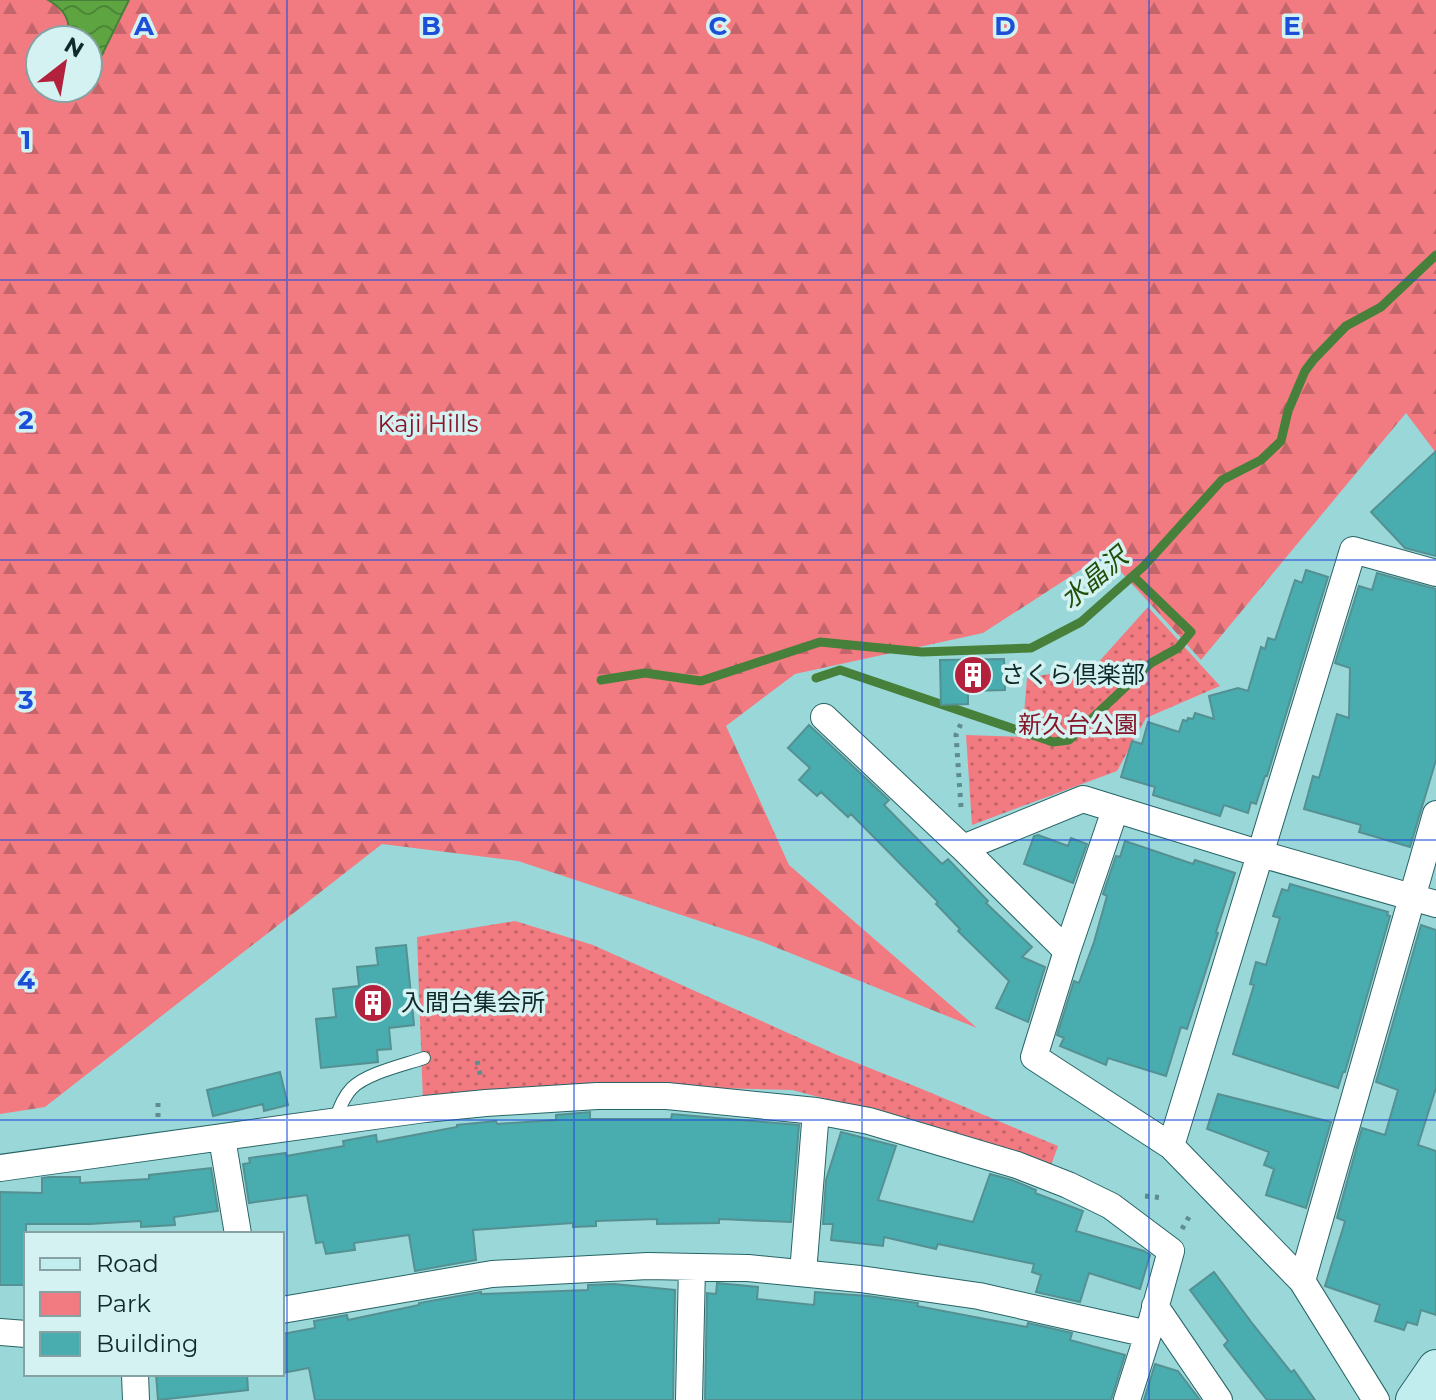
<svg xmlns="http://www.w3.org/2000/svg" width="1436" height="1400" viewBox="0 0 1436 1400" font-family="Montserrat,'Noto Sans JP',sans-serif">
	<defs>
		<pattern id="green-dots" width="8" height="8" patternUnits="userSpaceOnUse" patternTransform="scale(2)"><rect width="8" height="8" fill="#f27b82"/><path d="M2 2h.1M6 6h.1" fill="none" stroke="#c3656a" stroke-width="1.8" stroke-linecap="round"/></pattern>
		<pattern id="forest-firs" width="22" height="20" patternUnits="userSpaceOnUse" patternTransform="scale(2)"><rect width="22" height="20" fill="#f27b82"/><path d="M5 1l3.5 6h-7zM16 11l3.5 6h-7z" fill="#c3656a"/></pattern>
		<pattern id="water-waves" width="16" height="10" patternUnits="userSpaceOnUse" patternTransform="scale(2)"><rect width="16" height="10" fill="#5ea541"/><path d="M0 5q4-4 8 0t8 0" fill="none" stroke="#4c8636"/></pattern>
	</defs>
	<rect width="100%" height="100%" fill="#9ad7d8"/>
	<path fill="url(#green-dots)" d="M1148,607L1220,686L1146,718L1117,771L972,825L966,735L1022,737L1027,678L1095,666Z
		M515,921L593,945L837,1055L917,1087L1058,1146L1049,1171L911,1121L792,1090L679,1087L423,1102L417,937Z"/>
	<path fill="url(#forest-firs)" fill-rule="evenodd" d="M0,0H1436V453L1406,413L1201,660L1105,554L983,633L795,674L726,726L789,865L977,1028L760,941L518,861L382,844L45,1107L0,1114ZM40,40H88V88H40Z"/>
	<path fill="url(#water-waves)" stroke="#47803a" stroke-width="2" d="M48,0H129L88,83V40H67C73,21 64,9 48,0Z"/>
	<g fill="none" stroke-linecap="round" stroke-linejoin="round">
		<path stroke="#47803a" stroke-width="9" d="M816,678L840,670L1053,742L1069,740L1151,663L1178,648L1191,632L1133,576
			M601,680L645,673L701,681L820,642L922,652L1031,648L1081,622L1144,566L1222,480L1261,460L1281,441L1288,411L1305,371L1314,359L1346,326L1381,307L1436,255"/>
	</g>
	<path fill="#49acaf" stroke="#559092" stroke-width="2" d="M1436,451V556L1405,548L1371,512Z
		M1306,570L1328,577L1267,776H1265L1256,804L1251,802L1248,813L1224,805L1220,816L1153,795L1155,787L1121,777L1132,741L1142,744L1148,722L1179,732L1183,720L1187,721L1188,718L1193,719L1195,713L1214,719L1209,696L1238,688L1248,691L1261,647L1265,649L1268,638L1275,640L1295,580L1302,583Z
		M1377,573L1436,589V760L1410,847L1359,832L1361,825L1304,809L1313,776L1319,778L1337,714L1349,718L1350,668L1335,663L1359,586L1372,590Z
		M1004,659L1005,690L968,691V704L941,705L940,660Z
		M809,725L889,800L884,805L942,864L948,859L988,901L986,903L1032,947L1022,957L1045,967L1028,1022L996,1008L1009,981L958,931L960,929L936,904L938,902L851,814L848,817L821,792L817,796L799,780L810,768L788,748Z
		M1038,835L1068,846L1071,838L1087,844L1073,883L1024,864L1034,836Z
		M1125,841L1193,864L1195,860L1235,873L1216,932L1218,933L1187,1029L1181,1027L1166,1076L1108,1058L1106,1065L1060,1046L1064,1038L1057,1035L1074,981L1079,983L1094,942L1107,896L1103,894L1116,856L1120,857Z
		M1290,884L1388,912L1387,915L1390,916L1345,1072H1343L1338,1088L1233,1054L1254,985L1250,984L1256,962L1266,965L1280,918L1273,916L1282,889L1288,891Z
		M1421,925L1436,930V1088L1418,1145L1436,1151V1315L1421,1310L1417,1325L1407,1322L1404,1330L1375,1321L1380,1305L1325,1286L1343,1228L1345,1221L1337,1218L1362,1128L1385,1135L1398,1090L1376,1082Z
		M406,945L414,1025L389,1028L391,1049L377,1050L378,1062L321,1068L316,1019L336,1017L333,989L359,986L357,967L378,965L376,948Z
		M280,1072L288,1105L264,1111L263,1104L213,1116L207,1090Z
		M1218,1094L1331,1122L1306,1208L1266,1195L1274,1169L1264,1165L1269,1152L1207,1129Z
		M590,1112V1119H671L672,1114L799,1125L791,1222L719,1219V1223L657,1224V1219L596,1221V1226L573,1227V1223L473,1230L476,1260L415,1271L409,1235L354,1243L355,1250L326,1254L323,1242L316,1243L307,1195L249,1203L243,1164L250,1163L249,1158L286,1153V1156L344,1146L343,1141L376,1135L377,1142L457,1127V1125L496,1121L497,1124L556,1120V1115Z
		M841,1132L896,1146L878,1200L973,1222L990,1174L1012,1180L1036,1190L1035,1193L1083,1211L1076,1231L1144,1251L1150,1255L1140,1289L1089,1273L1080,1302L1036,1292L1041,1275L1032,1272L1034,1264L938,1244L936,1249L884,1237L883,1246L831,1240L833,1224H823L826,1180Z
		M211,1168L218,1211L174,1217L175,1225L141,1227V1221L89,1224H26V1285H0V1192L42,1193V1178L50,1177H80V1183L149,1179V1175Z
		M1214,1272L1252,1323L1291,1372L1294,1370L1315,1400H1267L1224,1345L1228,1341L1190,1290Z
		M717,1283L758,1287L757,1299L814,1305L815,1292L868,1296L918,1303L917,1306L1027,1327L1028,1323L1072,1333L1070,1340L1125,1355L1111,1400H705L707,1293L716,1294Z
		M614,1284L675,1290L673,1400H315L309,1368L282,1373V1334L315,1328L314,1321L347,1315L348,1320L419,1305V1303L481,1292V1294L588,1290V1285Z
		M1155,1364L1178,1371L1200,1400H1144Z
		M156,1374H247L248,1390L158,1400Z"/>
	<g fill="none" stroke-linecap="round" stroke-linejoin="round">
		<defs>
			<path id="lane" d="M334,1122C339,1110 343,1097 352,1088C367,1073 404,1065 424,1058"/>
			<path id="street" d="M824,717L963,848L1067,951
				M1115,810L1067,951L1034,1057L1171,1146L1302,1281L1376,1400
				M963,848L1083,799L1261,854L1436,904
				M222,1138L238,1234
				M1171,1146L1353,550L1436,573
				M0,1168L425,1109L486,1103L597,1096H667L816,1111L869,1121L1017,1165L1068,1185L1111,1206L1171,1251L1148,1334L1127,1400
				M803,1273L816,1111
				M1302,1281L1436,814
				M1155,1306L1219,1400
				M282,1310L492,1274L648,1266L748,1268L860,1279L979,1296L1148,1334
				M0,1332L26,1334
				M135,1374L136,1400
				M689,1400L692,1267"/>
			<path id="secondary" d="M1414,1400L1436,1368"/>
		</defs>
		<use href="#lane" stroke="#276466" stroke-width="14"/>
		<use href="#street" stroke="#276466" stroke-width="28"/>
		<use href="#secondary" stroke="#276466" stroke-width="38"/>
		<path stroke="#5f8d8d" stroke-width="5" stroke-dasharray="4 6" stroke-linecap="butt" d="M961,807L956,735L962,721
			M477,1061L481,1078
			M158,1103V1122
			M1145,1196L1164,1198
			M1182,1229L1189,1217"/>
		<use href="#lane" stroke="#fff" stroke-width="12"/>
		<use href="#street" stroke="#fff" stroke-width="26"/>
		<use href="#secondary" stroke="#c2edee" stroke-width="36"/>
	</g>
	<path fill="none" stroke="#1d4ed8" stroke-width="2" stroke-opacity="0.55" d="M287,0V1400M574,0V1400M862,0V1400M1149,0V1400M0,280H1436M0,560H1436M0,840H1436M0,1120H1436"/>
	<defs>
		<symbol id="building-disc" viewBox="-11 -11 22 22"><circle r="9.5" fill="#b4213c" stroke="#d4f2f2"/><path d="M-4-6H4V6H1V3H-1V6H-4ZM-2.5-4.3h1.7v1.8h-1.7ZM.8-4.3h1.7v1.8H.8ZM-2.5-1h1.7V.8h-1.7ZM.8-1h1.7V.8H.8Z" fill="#fff"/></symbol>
	</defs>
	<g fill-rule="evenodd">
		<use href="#building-disc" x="951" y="653" width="44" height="44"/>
		<use href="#building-disc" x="351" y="981" width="44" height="44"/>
	</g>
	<g text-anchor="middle" stroke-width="7" stroke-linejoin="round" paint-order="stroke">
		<g font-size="24" fill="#87152a" stroke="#d4f2f2">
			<text x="428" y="432">Kaji Hills</text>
			<text x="1078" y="733">新久台公園</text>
		</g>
		<g font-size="24" fill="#102929" stroke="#d4f2f2" text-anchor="start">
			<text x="1001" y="683">さくら倶楽部</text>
			<text x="401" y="1011">入間台集会所</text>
		</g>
		<g font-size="26" font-style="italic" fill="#214f08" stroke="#d4f2f2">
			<text transform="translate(1094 578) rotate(-40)" y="9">水晶沢</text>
		</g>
	</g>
	<g font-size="26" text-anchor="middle" font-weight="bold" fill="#1d4ed8" stroke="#d4f2f2" stroke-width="7" stroke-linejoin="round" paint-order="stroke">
		<text x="144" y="35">A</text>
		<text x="431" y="35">B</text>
		<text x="718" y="35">C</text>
		<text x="1005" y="35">D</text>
		<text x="1292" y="35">E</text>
		<text x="26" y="149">1</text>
		<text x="26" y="429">2</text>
		<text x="26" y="709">3</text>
		<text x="26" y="989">4</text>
	</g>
	<rect x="24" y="1232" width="260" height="144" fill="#d4f2f2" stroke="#86a2a2" stroke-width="2"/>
	<rect x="40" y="1258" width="40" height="12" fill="#c2edee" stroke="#86a2a2" stroke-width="2"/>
	<text x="96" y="1272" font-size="24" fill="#102929">Road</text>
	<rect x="40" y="1292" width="40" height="24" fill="#f27b82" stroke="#86a2a2" stroke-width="2"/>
	<text x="96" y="1312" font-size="24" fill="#102929">Park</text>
	<rect x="40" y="1332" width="40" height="24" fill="#49acaf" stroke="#86a2a2" stroke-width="2"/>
	<text x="96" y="1352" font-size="24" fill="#102929">Building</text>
	<g transform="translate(64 64) rotate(31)"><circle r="38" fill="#d4f2f2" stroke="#86a2a2" stroke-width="2"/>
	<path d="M0-6L14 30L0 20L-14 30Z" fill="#b4213c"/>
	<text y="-12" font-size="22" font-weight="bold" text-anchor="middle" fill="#102929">N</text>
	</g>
</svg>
